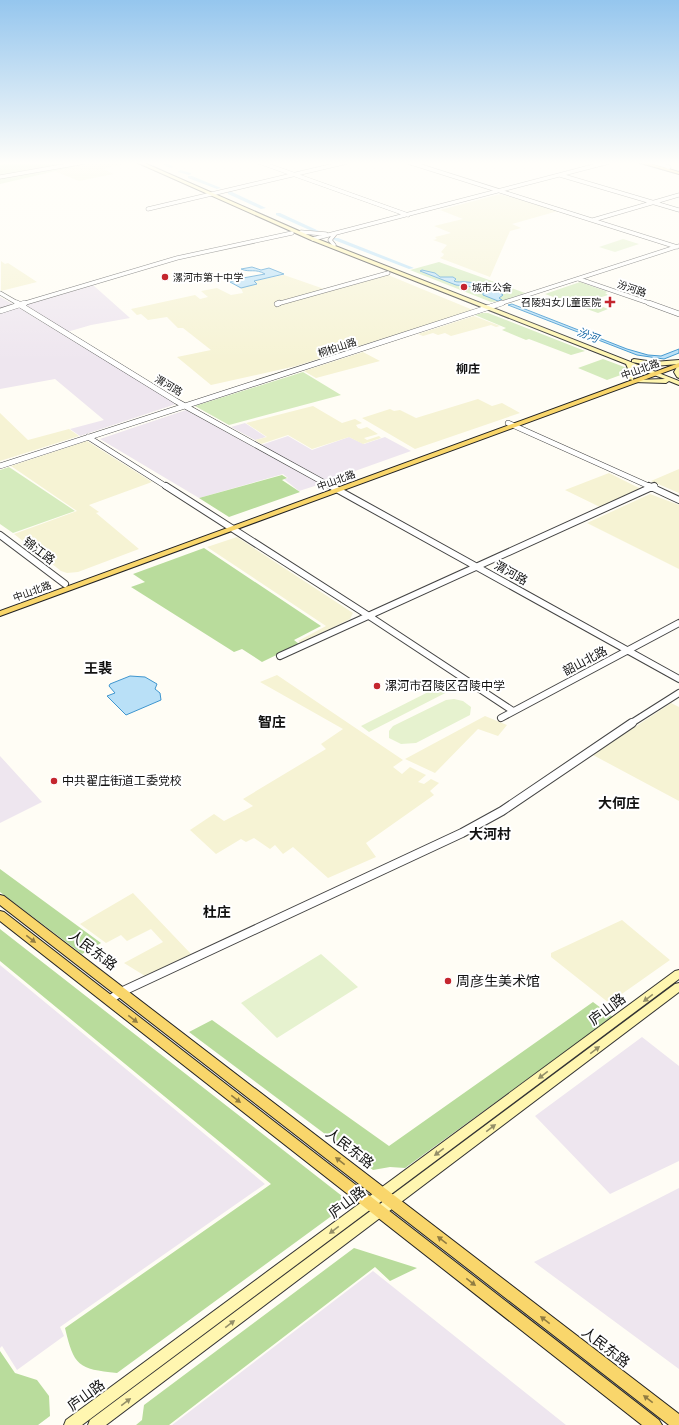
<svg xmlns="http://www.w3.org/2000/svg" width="679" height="1425" viewBox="0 0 679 1425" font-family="'Playfair Display','Noto Sans SC',serif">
	<rect width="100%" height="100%" fill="#fffdf5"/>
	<path fill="#eee6ef" d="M93,285L130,318L91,325L67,332L26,305Z
		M0,297L18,307L176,404L80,436L70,429L104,420L55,379L0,389Z
		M186,410L321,484L299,491L284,479L288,478L283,474L199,498L100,439Z
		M245,423L266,437L255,440L231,427Z
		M288,436L312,450L349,437L364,444L385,437L411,451L327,481L261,445Z
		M0,756L42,802L0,823Z
		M0,965L265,1184L60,1327L64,1336L17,1370L2,1346L0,1348Z
		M642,1037L679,1066V1161L610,1194L535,1116Z
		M679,1188V1369L534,1262Z
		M373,1271L566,1425H172Z"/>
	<path fill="#f6f3d4" d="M95,162H118L124,164L103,169L114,174L79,181L54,171Z
		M500,194L558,211L512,224L521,228L510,231L490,277L440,258L443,256L444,254L441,252L447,245L433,240L437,239L435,237L451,233L434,226L463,219L440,210Z
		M1,261L5,264L8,263L37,282L1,291Z
		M284,275L330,291L388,275L473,310L296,366L211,385L177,357L211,350L183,328H178L167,317L148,320L141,314L137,315L131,309L195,295L200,299L208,297L201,291L217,288L231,295L243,293L241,288L257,284L254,281Z
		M474,316L500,326L496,327L491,325L451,336L445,333L438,335L433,333L423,336L418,334Z
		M363,352L380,361L316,378L304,371Z
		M478,399L492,406L502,403L520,413L415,449L362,418L390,409L394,411L400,410L416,418Z
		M313,406L342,423L355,419L362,423L356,425L358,428L361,429L367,427L378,434L364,438L367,440L379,436L381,438L363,444L349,437L312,449L288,435L261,444L255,440L267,437L246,423Z
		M0,413L28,440L69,429L79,436L0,461Z
		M87,441L152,482L89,505L99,512L96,513L139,549L78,572L67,573L61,571L14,534L77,511L11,466Z
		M679,469V493L651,481Z
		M609,473L641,489L600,507L565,490Z
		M650,494L679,505V569L587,523Z
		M237,537L353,613L350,619L301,643L298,641L326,626L207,547Z
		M277,675L403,760L393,767L402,774L410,767L426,775L418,782L424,784L431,779L439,783L430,791L434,795L366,843L376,857L328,878L293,847L283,854L275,845L270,849L254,838L246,842L241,839L216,854L190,830L214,814L224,821L253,806L243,799L326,749L321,744L343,729L260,682Z
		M671,703L679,707V801L593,755Z
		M485,716L507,725L498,736L478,729L435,773L405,759Z
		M133,893L191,954L145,976L124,963L163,942L151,929L127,941L121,935L106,943L80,924Z
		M622,920L670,960L609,1003L551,957V953Z"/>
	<path fill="#d5ebbd" d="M13,162H94L0,184V165Z
		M439,262L525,293L502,301L491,302L410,270Z
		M580,282L608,292L605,293L608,295L589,301L608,309L598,313L545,294Z
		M482,313H488L585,351L571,355L529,339L526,340L502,330L506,328L475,315Z
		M603,359L627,368L629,372L607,380L578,368Z
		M303,372L341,395L229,425L195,406Z
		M9,467L75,511L13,533L0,524V470Z"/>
	<path fill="#b9dc9c" d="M282,475L287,478L282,480L300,492L229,517L199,498Z
		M204,548L321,626L294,640L299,644L262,662L242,649L234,652L131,587L145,582L133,574Z
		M0,869L101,943L82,954L0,892Z
		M0,929L342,1196L337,1212L117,1373C78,1369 74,1366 65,1328L271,1184L0,961Z
		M593,1002L613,1017L405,1168L390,1167L373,1170L189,1032L212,1020L389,1146Z
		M354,1248L417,1268L390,1281L375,1267L169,1425H136L142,1420L144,1405Z
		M0,1351L15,1373L37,1380L49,1396L50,1416L38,1425H0Z"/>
	<path fill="#e6f2cf" d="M623,239L639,244L615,252L599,247Z
		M450,681L459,686L369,732L361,726Z
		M454,699L463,701L471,707L470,715L416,743L401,744L389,738V731L393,726L446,700Z
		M321,954L358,987L277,1038L241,1003Z"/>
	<path fill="#b9e0f7" stroke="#3f96cf" d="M252,267L261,270L269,268L284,274L254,281L257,284L241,288L230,282L233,281L232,280L265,274C255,268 250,273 241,269Z
		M422,270L435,273L440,277H453L456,279L454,281C458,283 461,281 467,282C474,282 498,290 503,295L499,298L502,300L498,301L483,295V293L486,290L475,287L456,285L420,271Z
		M512,304L627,349L648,355L661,356L679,349V353L664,359L637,355L508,305Z
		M130,676L145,677L157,684L155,689L160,693L161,700L126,715L107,696L115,693L109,686L110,684Z"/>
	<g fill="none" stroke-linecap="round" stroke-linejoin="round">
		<path fill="#b9e0f7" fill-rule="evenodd" d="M159,162H166L174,167L170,168Z
			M180,170L191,173V174L189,175L178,172Z
			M188,176H192L221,188L217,189L188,178Z
			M228,192H232L266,208L261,209L228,194Z
			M276,213H280L319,231L314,232L276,215Z
			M334,238H338L414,268L409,269L334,240Z"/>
		<defs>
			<path id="tertiary-far3" d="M259,162L408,215
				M408,162L677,247
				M652,162L669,167L668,168
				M560,175L679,210
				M0,177L85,162
				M148,209L347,162
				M593,220L679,195
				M301,232L326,234
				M313,239L609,162
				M334,245L330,240L335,234
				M579,279L652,304
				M0,293L19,304
				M22,304L177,258L292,233
				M277,304L388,273
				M499,304L679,246"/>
			<path id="tertiary-far2" d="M17,303L176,401L332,487
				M649,303L679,314
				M277,304L279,303
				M0,311L25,303
				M508,423L651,487
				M88,437L167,487
				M0,466L502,303
				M652,487L655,486"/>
			<path id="tertiary-far1" d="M166,486L369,616L513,711
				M331,486L679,679
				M649,486L679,500
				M0,535L65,584
				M280,656L654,486
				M501,718L679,623
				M630,724L679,693"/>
			<path id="tertiary" d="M109,1000L121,992L462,833L502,811L632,723"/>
			<path id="secondary" d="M136,162H142L315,238L679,381V385L669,381L666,383L633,382V380L628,379L629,371L626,364L311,240ZM632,367L665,379L633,380L635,371Z
				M634,359L654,362L679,360V364L654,366L632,362V360Z
				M679,366V378L677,377L674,372L677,367Z
				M679,970V979L82,1425H64L66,1420L675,971Z
				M679,983V992L106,1425H88L90,1420L675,984Z"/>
			<path id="primary" d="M645,162L679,172V174L637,162Z
				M679,363V367L0,616V611Z
				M0,895L4,896L679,1414V1425H669L0,905Z
				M0,911L4,912L659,1420L662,1425H642L0,921Z"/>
		</defs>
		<use href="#tertiary-far3" stroke="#444" stroke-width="4.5"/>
		<use href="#tertiary-far2" stroke="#444" stroke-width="6"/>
		<use href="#tertiary-far1" stroke="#444" stroke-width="8"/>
		<use href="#tertiary" stroke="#444" stroke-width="10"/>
		<use href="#secondary" stroke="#333" stroke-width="2"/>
		<use href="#primary" stroke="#222" stroke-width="2"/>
		<use href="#tertiary-far3" stroke="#fff" stroke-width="3.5"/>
		<use href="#tertiary-far2" stroke="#fff" stroke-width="5"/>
		<use href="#tertiary-far1" stroke="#fff" stroke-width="6"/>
		<use href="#tertiary" stroke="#fff" stroke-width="8"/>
		<use href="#secondary" fill="#fff6b0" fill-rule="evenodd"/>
		<use href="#primary" fill="#f9d66b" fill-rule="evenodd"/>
	</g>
	<defs><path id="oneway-solid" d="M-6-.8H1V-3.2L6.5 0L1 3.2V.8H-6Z"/></defs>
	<g fill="#917d42">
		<use href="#oneway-solid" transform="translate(31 939) rotate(38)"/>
		<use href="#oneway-solid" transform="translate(133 1019) rotate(38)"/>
		<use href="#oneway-solid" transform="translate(236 1099) rotate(38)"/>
		<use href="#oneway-solid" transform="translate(340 1161) rotate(-142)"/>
		<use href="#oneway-solid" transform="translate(442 1240) rotate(-142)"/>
		<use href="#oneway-solid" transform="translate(471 1282) rotate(38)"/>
		<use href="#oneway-solid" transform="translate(545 1320) rotate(-142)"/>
		<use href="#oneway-solid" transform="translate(648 1399) rotate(-142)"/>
	</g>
	<g fill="#948f68">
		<use href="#oneway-solid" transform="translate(648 998) rotate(143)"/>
		<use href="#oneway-solid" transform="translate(595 1050) rotate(-37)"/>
		<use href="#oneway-solid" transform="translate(543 1075) rotate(143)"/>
		<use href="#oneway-solid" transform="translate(491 1128) rotate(-37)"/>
		<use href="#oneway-solid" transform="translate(439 1152) rotate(143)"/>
		<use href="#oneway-solid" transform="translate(334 1230) rotate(143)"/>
		<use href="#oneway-solid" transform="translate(230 1324) rotate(-37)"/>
		<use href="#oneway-solid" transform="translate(126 1402) rotate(-37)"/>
	</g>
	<linearGradient id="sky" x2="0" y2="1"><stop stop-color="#95c6ee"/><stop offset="0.45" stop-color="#fffefa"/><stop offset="1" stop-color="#fffefa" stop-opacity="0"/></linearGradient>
	<rect width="679" height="362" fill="url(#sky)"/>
	<g fill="#c4262e" stroke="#fff" stroke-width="1.5">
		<circle cx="165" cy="277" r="4"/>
		<circle cx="464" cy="287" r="4"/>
		<path d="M608 296h4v4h4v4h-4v4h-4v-4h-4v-4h4z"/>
		<circle cx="377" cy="686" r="4"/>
		<circle cx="54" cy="781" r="4"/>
		<circle cx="448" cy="981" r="4"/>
	</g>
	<g text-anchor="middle" stroke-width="4" stroke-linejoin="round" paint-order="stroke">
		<g font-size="10" fill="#111" stroke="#fff" text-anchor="start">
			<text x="173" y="281">漯河市第十中学</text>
			<text x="472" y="291">城市公舍</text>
			<text x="601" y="306" text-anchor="end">召陵妇女儿童医院</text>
		</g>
		<g font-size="10" fill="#111" stroke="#fff">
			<text transform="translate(632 288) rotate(19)" y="4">汾河路</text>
			<text transform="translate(337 347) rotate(-18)" y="4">桐柏山路</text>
			<text transform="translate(640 369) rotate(-20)" y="4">中山北路</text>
			<text transform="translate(169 385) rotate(31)" y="4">渭河路</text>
			<text transform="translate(336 480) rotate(-20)" y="4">中山北路</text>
			<text transform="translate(32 591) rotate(-20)" y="4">中山北路</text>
		</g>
		<g font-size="11" font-style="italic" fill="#1768a6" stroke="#fff">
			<text transform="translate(588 335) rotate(21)" y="4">汾河</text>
		</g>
		<g font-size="12" font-weight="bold" fill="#111" stroke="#fff">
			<text x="468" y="373">柳庄</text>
		</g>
		<g font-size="12" fill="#111" stroke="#fff">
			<text transform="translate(39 551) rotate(37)" y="4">锦江路</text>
			<text transform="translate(511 573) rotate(29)" y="4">渭河路</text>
			<text transform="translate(585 661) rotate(-28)" y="4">韶山北路</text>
		</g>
		<g font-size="12" fill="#111" stroke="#fff" text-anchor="start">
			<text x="385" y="690">漯河市召陵区召陵中学</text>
			<text x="62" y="785">中共翟庄街道工委党校</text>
		</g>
		<g font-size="14" font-weight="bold" fill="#111" stroke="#fff">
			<text x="98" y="673">王裴</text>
			<text x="272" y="727">智庄</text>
			<text x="619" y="808">大何庄</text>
			<text x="490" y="839">大河村</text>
			<text x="217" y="917">杜庄</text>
		</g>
		<g font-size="14" fill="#111" stroke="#fff">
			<text transform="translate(93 950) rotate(37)" y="5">人民东路</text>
			<text transform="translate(607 1009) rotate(-37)" y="5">庐山路</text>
			<text transform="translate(350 1148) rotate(38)" y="5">人民东路</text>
			<text transform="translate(347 1202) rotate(-37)" y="5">庐山路</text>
			<text transform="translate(606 1347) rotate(38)" y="5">人民东路</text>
			<text transform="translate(86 1395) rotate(-36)" y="5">庐山路</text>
		</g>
		<g font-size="14" fill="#111" stroke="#fff" text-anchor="start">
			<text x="456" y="986">周彦生美术馆</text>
		</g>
	</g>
</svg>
